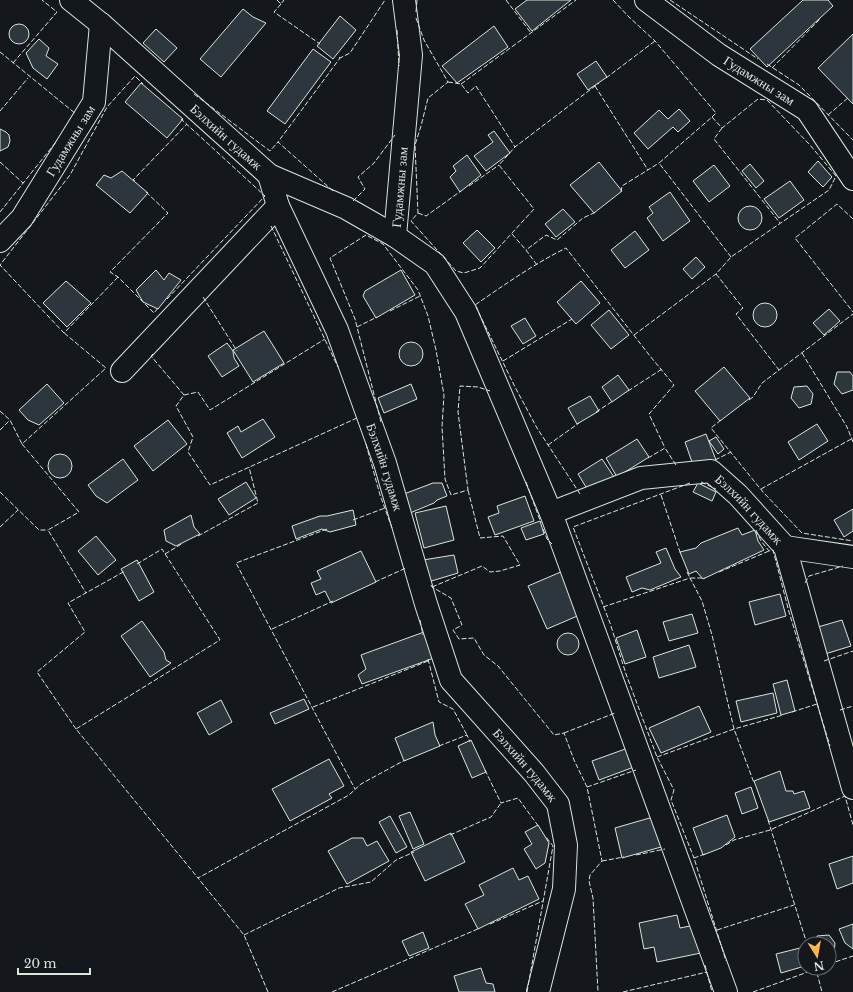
<svg xmlns="http://www.w3.org/2000/svg" width="853" height="992" viewBox="0 0 853 992" font-family="'Libre Baskerville',serif">
	<rect width="100%" height="100%" fill="#14181c"/>
	<path fill="#2c363c" stroke="#d8e6dc" d="M527,0H571L532,31L515,9Z
		M803,0H828L833,6L767,67L750,49Z
		M243,9L253,17L266,23L221,77L200,59Z
		M340,16L356,30L333,59L317,46Z
		M9 34a10 10 0 1 1 20 0a10 10 0 1 1-20 0Z
		M494,26L508,47L457,83L442,66Z
		M156,29L177,48L164,62L143,43Z
		M853,34V104L818,68Z
		M39,39L49,48L46,56L58,64L47,79L33,68L26,53Z
		M313,49L331,62L285,124L267,111Z
		M596,61L607,77L588,90L577,74Z
		M141,83L183,119L167,138L125,102Z
		M679,109L690,121L678,132L673,127L648,149L634,133L659,110L668,119Z
		M0,129L6,132L9,135L10,141L8,147L0,151Z
		M494,131L510,153L486,171L474,156L493,142L488,135Z
		M467,155L481,175L460,192L450,177L456,171L453,166Z
		M818,161L832,177L823,187L808,172Z
		M599,162L622,191L594,213L570,185Z
		M750,164L764,181L756,188L742,171Z
		M714,165L730,186L709,202L693,181Z
		M122,171L148,193L130,213L96,185L104,175L111,178Z
		M790,181L804,200L779,218L764,199Z
		M670,192L690,221L663,241L647,218L653,213L649,207Z
		M738 218a12 12 0 1 1 24 0a12 12 0 1 1-24 0Z
		M563,209L575,222L556,237L545,224Z
		M477,230L495,248L481,262L463,243Z
		M635,231L649,250L625,268L611,250Z
		M696,257L705,267L692,279L683,269Z
		M156,270L164,280L169,273L181,280L158,309L143,302L136,290Z
		M401,270L415,295L376,318L363,296L365,291Z
		M66,281L91,303L67,327L43,303Z
		M581,281L600,303L576,324L557,302Z
		M753 315a12 12 0 1 1 24 0a12 12 0 1 1-24 0Z
		M829,309L840,321L824,335L813,323Z
		M609,310L629,335L611,349L591,325Z
		M525,318L536,336L523,344L511,326Z
		M264,331L284,363L253,382L233,350Z
		M399 354a12 12 0 1 1 24 0a12 12 0 1 1-24 0Z
		M227,343L233,351L234,358L239,366L222,377L208,356Z
		M724,367L750,398L720,421L695,391Z
		M837,372H850L853,376V390L842,394L834,384Z
		M618,375L629,390L612,402L602,387Z
		M47,384L64,403L39,425L28,420L19,410Z
		M411,384L417,399L384,413L378,398Z
		M807,386L813,394L811,404L799,408L791,398L794,387Z
		M590,396L599,411L577,424L568,408Z
		M263,419L275,437L242,458L227,433L238,426L241,432Z
		M168,420L187,444L153,471L134,446Z
		M817,424L828,441L799,460L788,442Z
		M706,434L716,460L701,466L693,465L685,442Z
		M716,437L724,449L718,454L709,441Z
		M637,439L649,457L617,477L606,458Z
		M48 466a12 12 0 1 1 24 0a12 12 0 1 1-24 0Z
		M123,459L138,480L107,503L96,496L88,485Z
		M602,459L614,477L589,492L578,474Z
		M246,482L256,498L229,515L218,499Z
		M433,483H442L447,496L437,500L434,503L410,513L404,494Z
		M698,483L716,492L712,501L693,492Z
		M525,496L534,521L495,535L488,517L499,513L497,506Z
		M446,506L454,540L424,548L415,513Z
		M853,509V531L844,537L834,520Z
		M353,510L356,525L330,532L322,529L296,539L292,526L320,516H327Z
		M191,515L194,527L200,534L176,546L166,541L164,530Z
		M540,521L544,534L526,540L521,528Z
		M738,528L742,535L755,530L758,541L764,550L703,579L696,571L689,574L680,552L696,548L701,543Z
		M96,536L116,560L98,575L78,551Z
		M666,548L675,569L681,577L650,590L642,588L632,592L626,577L661,563L656,552Z
		M361,551L376,582L331,603L325,591L316,595L311,583L321,579L317,571Z
		M454,555L458,573L428,582L423,560Z
		M137,560L154,592L139,601L121,569Z
		M563,571L582,614L547,629L528,586Z
		M780,594L786,616L755,625L749,602Z
		M692,614L698,633L669,641L663,622Z
		M842,620L851,646L825,654L818,627Z
		M142,621L164,652L166,660L171,663L150,677L121,636Z
		M637,630L646,657L625,664L616,638Z
		M424,632L434,658L362,684L358,675L366,669L361,655Z
		M557 644a11 11 0 1 1 22 0a11 11 0 1 1-22 0Z
		M689,645L696,667L659,678L653,657Z
		M787,680L795,711L781,715L773,684Z
		M773,693L777,713L741,722L736,701Z
		M304,699L309,709L275,724L270,713Z
		M221,700L232,722L209,735L197,713Z
		M699,706L711,732L661,753L649,728Z
		M433,722L435,735L440,746L404,761L395,738Z
		M471,740L486,772L472,778L458,746Z
		M628,748L629,760L634,767L599,780L592,761Z
		M329,759L344,786L329,794L332,798L290,821L272,789Z
		M780,771L786,791H793L794,794L804,791L810,808L769,822L754,781Z
		M751,787L758,808L742,814L735,793Z
		M410,812L424,844L413,849L399,816Z
		M727,815L735,837L721,848L703,855L693,828Z
		M390,816L407,847L396,853L379,822Z
		M653,817L661,847L622,858L615,828Z
		M538,825L549,843L545,863L536,869L524,849L532,844L525,832Z
		M451,833L465,862L425,881L411,852Z
		M352,838H363L367,846L377,841L389,861L347,884L328,851Z
		M853,856V883L837,889L829,864Z
		M513,868L519,880L528,876L539,899L478,929L465,904L484,895L479,885Z
		M677,915L680,928L695,925L701,953L657,962L654,947L644,949L639,923Z
		M853,924V949L845,943L839,929Z
		M423,932L429,948L409,956L402,941Z
		M829,935L835,943L834,953L829,955V944H815L817,936Z
		M804,947L805,966L781,973L776,954Z
		M481,968L486,983L493,984L495,992H459L454,976Z"/>
	<g fill="none" stroke-linecap="round" stroke-linejoin="round">
		<defs>
			<g id="minor">
				<path id="s1" d="M71,0L101,24L269,175L278,206L337,330L385,463L426,604L451,680L534,773L558,804L566,845L564,889L538,992"/>
				<path id="s2" d="M646,0L719,55L807,110L853,179"/>
				<path d="M269,175L346,208L395,236L435,264L466,312L551,513L726,992"/>
				<path id="s3" d="M395,236L411,55L404,0"/>
				<path id="s4" d="M0,241L22,218L94,102L101,24"/>
				<path d="M122,371L278,206"/>
				<path id="s5" d="M551,513L641,478L711,471L738,495L785,547L853,788"/>
				<path d="M785,547L853,557"/>
			</g>
		</defs>
		<use href="#minor" stroke="#d8e6dc" stroke-width="24"/>
		<use href="#minor" stroke="#14181c" stroke-width="22"/>
		<path stroke="#d8e6dc" stroke-width="1" stroke-dasharray="5 2" stroke-linecap="butt" d="M277,0L281,4L284,0
			M506,0L531,33
			M613,0L629,17L655,41L716,113L712,117
			M670,0L758,59
			M281,4L274,12L320,44
			M416,12L417,0
			M416,18L424,40L448,82L428,98L421,126L415,145L418,213L411,221L456,271L464,273L480,268L534,209L499,165L515,147L599,83
			M397,30L399,66
			M0,52L76,114
			M339,57L340,58L350,53L385,0
			M13,63L57,12L42,0
			M767,64L799,85L853,140
			M772,68L821,18
			M606,78L655,41
			M448,82L461,84L468,93L476,86L515,147
			M461,84L576,0
			M595,86L648,170
			M194,94L270,151L278,142
			M0,111L28,78
			M828,115L849,97
			M722,128L714,139L780,223
			M0,162L23,183
			M135,181L133,180L187,124
			M469,186L499,165
			M333,191L278,142L340,58
			M146,192L168,213L110,272L118,277L154,313L158,308
			M621,192L622,186L659,163
			M353,201L365,189L358,177L374,163L395,135
			M0,212L56,142
			M418,213L426,216L461,191
			M853,219L837,204L795,238L853,312
			M271,226L338,367
			M512,234L526,250
			M537,265L526,250L546,235L557,240L583,218L596,212
			M716,274L743,308L736,314L779,370
			M118,277L64,333L0,265L70,175L107,107L135,76L143,84
			M203,297L237,351
			M167,299L265,196L181,119
			M390,311L420,296
			M357,327L377,317
			M634,335L716,274L731,257L829,190L836,176L810,145L767,100L758,99L722,128L712,117L659,163L731,257
			M802,353L847,427L853,442
			M153,354L151,356L184,395L176,406L193,437L188,452L210,485L357,418
			M503,361L572,319
			M628,391L662,369
			M184,395L198,392L210,410L325,339
			M749,400L753,397L762,383L853,314
			M0,411L10,420L22,444L106,368L63,332
			M596,412L613,401
			M721,420L711,428L763,492L802,533L853,541
			M381,422L355,319L330,258L366,235L383,244L418,290L428,316L436,350L444,395L442,427L445,479L451,495L468,490L458,412L460,386L478,387L490,391
			M0,430L10,420
			M22,444L79,512L48,530L86,593
			M366,444L380,495L392,528
			M548,445L579,423
			M648,458L665,448L676,465H678
			M715,460L731,452
			M526,482L541,523
			M701,482L716,489
			M690,483L573,527L610,623L626,674L657,757L674,790L671,800L694,858
			M761,489L853,438
			M0,492L39,530H48
			M580,494L537,428L515,387L475,305C504,285 534,264 566,248L650,356L674,385L649,414L665,448
			M661,495L681,555
			M353,520L385,508
			M0,527L18,510
			M327,529L236,563L355,789
			M543,529L547,539L552,544
			M756,530L761,541L769,551L773,550L789,612L830,746
			M198,536L258,503L249,467
			M165,554L183,543
			M137,564L162,549L220,640L76,729L198,878
			M687,572L690,578H705
			M719,572L769,551
			M375,582L406,568
			M805,583L809,576L843,566
			M431,585L432,587L451,598L462,625L453,630L459,639L474,638L484,655L498,666L554,735L564,733L574,760L587,787L602,861L590,875L589,881L593,898L598,992
			M432,587L482,566L490,572L500,571L520,565L503,536L480,538L468,490
			M603,607L690,578L702,601L712,635L734,729L783,715
			M420,620L423,635
			M272,629L333,601
			M428,659L439,702L453,709L467,735
			M824,661L853,651
			M313,707L428,661
			M840,710L853,706
			M792,712L817,704
			M76,729L37,672L85,632L68,603L125,571
			M564,733L615,713
			M439,746L467,735L470,742
			M657,757L734,729L754,783
			M485,770L501,803L518,798L539,827
			M587,787L636,770
			M768,820L807,944
			M450,835L491,817L501,803
			M726,845L734,840L770,830L845,796L853,825
			M705,854L694,858L726,961
			M636,855L665,849
			M602,861L624,857
			M490,924L543,901
			M717,930L794,905
			M244,935L339,888L371,882L396,860L414,852
			M829,964L853,956
			M705,965L712,992
			M819,968L816,969L822,992
			M268,992L244,935L198,878L349,795L361,784L405,760
			M332,992L480,928
			M527,992L553,846L546,837
			M623,992L707,972
			M753,992L816,969L815,968"/>
	</g>
	<g text-anchor="middle" stroke-width="3" stroke-linejoin="round" paint-order="stroke">
		<g font-size="13" fill="#d8e6dc" stroke="#14181c">
			<text dy="5" stroke="none"><textPath href="#s2" startOffset="139">Гудамжны зам</textPath></text>
			<text dy="5" stroke="none"><textPath href="#s1" startOffset="207">Бэлхийн гудамж</textPath></text>
			<text dy="5" stroke="none"><textPath href="#s4" startOffset="123">Гудамжны зам</textPath></text>
			<text dy="5" stroke="none"><textPath href="#s3" startOffset="49">Гудамжны зам</textPath></text>
			<text dy="5" stroke="none"><textPath href="#s1" startOffset="579">Бэлхийн гудамж</textPath></text>
			<text dy="5" stroke="none"><textPath href="#s5" startOffset="221">Бэлхийн гудамж</textPath></text>
			<text dy="5" stroke="none"><textPath href="#s1" startOffset="915">Бэлхийн гудамж</textPath></text>
		</g>
	</g>
	<g transform="translate(817 956) rotate(169)"><circle r="19" fill="#14181c" stroke="#626a69"/>
	<path d="M0-3L7 15L0 10L-7 15Z" fill="#ffb74d"/>
	<text y="-6" font-size="11" font-weight="bold" text-anchor="middle" fill="#d8e6dc">N</text>
	</g>
	<path d="M18 968v6h72v-6" fill="none" stroke="#d8e6dc" stroke-width="2"/>
	<text x="24" y="968" font-size="12" fill="#d8e6dc" stroke="#14181c" stroke-width="3" paint-order="stroke">20 m</text>
</svg>
